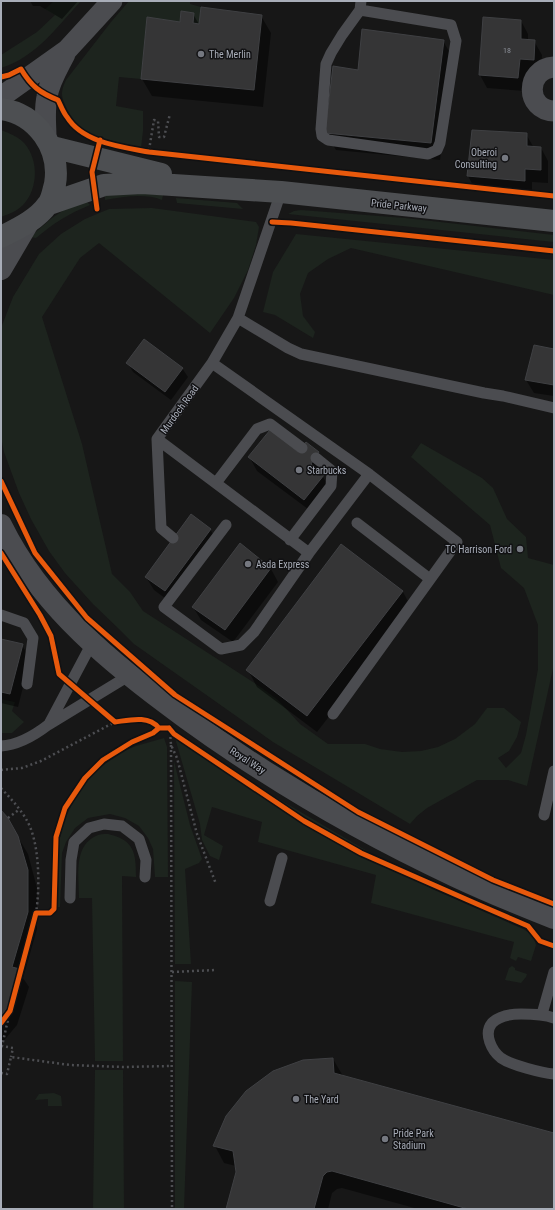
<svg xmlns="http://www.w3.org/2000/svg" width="555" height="1210" viewBox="0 0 555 1210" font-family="'Roboto Condensed',sans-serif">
	<rect width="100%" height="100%" fill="#171717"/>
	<path fill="#1d241e" d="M54,1H81C58,26 35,58 1,68V55L37,32L55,15L45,9Z
		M129,1H190V4L201,7L199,24L193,23V13L181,11L180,22L147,17L141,79L119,77L116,106L143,111V131L141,148C122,143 99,140 82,129C76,124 70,116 67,109C61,96 60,93 66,80L111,22Z
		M1,130C9,133 19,137 25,144C39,161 38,189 23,205C17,211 9,214 1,217Z
		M125,192L163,195L162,200C144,193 124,197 105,200V195Z
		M176,198L237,203L243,209L177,203Z
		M86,201L90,205C68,214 54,223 36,238L30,237L52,218L64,210Z
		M152,208L256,222L259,227L256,245L248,270L234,298L210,333L99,243L80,258L42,317L82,444L112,574L130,592L143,611L262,688L278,700L300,724L328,744H365L380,749L402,752L421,751L438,747L455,739L475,724L487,708H504L521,722L517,737L509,751L498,758L506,768L521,753L526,735L538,669V625L524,588L501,568L490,525L411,457L421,443L482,478L493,488L507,519L526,537L528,558L554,565V664L527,786L508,780H477L427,808L417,816L410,824L273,742L134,644L119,629L93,604L65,573L49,551L31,519L19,493L4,452L1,437V328L13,297L39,254L61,234L85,219L109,209Z
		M301,210L405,218L554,235V242L288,214L294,211Z
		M296,234L554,260V295L351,248L328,259L308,273L300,294L303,316L315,332L313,338L275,315L263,312L273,272Z
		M1,699L15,702L12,711L24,722L12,733H1Z
		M164,738L167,747L168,877H155L153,849L148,838L139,826L125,818L110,814L88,818L75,828L66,842L62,853L60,907H58V845L65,818L81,788L96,771L119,753L136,746Z
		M175,738L430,888L523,929L533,935L536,945L531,961L518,957L516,961L510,958L514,942L371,903L376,875L258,842L262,822L212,807L204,835L223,846L219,860L210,856L202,840L200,824Z
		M174,761L190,825L202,859L199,863L185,869L191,964H175Z
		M108,834C134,840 136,852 136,877L122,876L123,1061H95L92,898H79C79,878 73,846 96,836C99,834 104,834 108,834Z
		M512,966L515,968V970L527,974L526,977L521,983L505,980L509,968Z
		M175,981L192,982L184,1209H175Z
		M95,1070H123L124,1209H93Z
		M54,1093L61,1096L62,1106H48V1099L35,1100L39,1094Z"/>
	<path fill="#0007" d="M30,1H78L62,19L40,6H33Z
		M193,14L200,26L261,16L271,33L263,107L152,96L142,79L180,23Z
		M521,21L528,34V41H534L542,55L541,73L525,91L487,88L480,75Z
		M443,41L453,58L440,160L336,150L326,133L359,71Z
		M473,131L526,134L534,148H541L548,161V183L532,182V194L475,189L468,176Z
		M554,350V396L534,393L526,380Z
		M128,363L182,368L188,377L171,400L133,372Z
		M307,443L319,453L326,466L321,474L330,488L312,512L257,471L250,458L298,453Z
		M210,529L218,543L173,604L154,590L146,577Z
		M240,545L271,569L278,582L233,642L201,620L193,607Z
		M341,546L403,592L412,609L317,732L257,687L248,670Z
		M1,640L22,645L30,659L18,707L1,703Z
		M1,811L7,819L28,854L37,888V929L23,978L29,987L17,1025L1,1044Z
		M333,1059L343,1076L554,1134V1209H418L342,1188L337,1189L332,1193L328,1209H227L237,1172L236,1166L224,1163L215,1146Z"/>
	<path fill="#353536" stroke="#3f4043" d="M201,7L262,15L254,90L141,79L147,17L180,22L181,11L194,13L193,23L199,24Z
		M483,17L521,20V39L535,40L534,60L520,59L518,78L479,75Z
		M362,29L444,40L431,143L325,133L333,66L358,70Z
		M472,130L527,133V146L541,147V170L525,169V181L467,176Z
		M144,339L183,368L165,392L126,363Z
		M534,345L554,349V385L525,380Z
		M270,430L298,452L306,442L319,452L311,464L324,475L304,500L248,457Z
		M191,514L211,529L165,591L145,577Z
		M240,543L271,568L225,630L192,607Z
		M341,544L403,591L307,716L246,670Z
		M1,639L23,644L10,694L1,692Z
		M1,810L8,818L18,836L28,870V912L12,967L20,969L7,1008L1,1016Z
		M333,1058L334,1073L554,1133V1209H468L332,1171L327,1172L323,1176L314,1209H226L236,1172L233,1151L213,1146L226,1116L246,1091L273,1071L303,1060Z"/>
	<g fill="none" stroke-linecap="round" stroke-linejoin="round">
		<path stroke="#4d4e52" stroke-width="2.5" stroke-dasharray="2 3" stroke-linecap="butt" d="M149,150L154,120L158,121L159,137H164L170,114
			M170,732L171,745L177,758L197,834L216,884
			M171,745L172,1209
			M1,770L22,768L41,761L115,722
			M1,788C10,798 19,807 26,819C40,841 40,888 36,913
			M8,818L20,809
			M172,972L216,970
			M10,1011L2,1046L13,1048L11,1057
			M1,1073L7,1074L11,1057L70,1065L123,1067L172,1066"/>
		<path stroke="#4b4c50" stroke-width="11" d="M360,10L342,35L331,53L326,64L321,129L322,136L328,140L428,154L437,150L440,143L456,41L451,25L360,10L361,1
			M238,318L288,348L301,354L484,393L503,396L554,408
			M212,363L369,474L457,542L333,714
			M157,439L309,553
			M216,483L257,429L270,424L302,448
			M357,523L430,579
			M226,525L164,607L221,649L241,645L254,632L309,553L369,474
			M173,538L161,528L157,439L212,363L238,318L281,192
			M290,540L331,486L332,471L316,458
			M1,615L24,623L33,638L27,684
			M49,724L92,643
			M1,746C19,745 35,735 48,725L130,675
			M544,815L554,771
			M70,898L71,860L74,842L89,828L104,824L122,826L139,839L146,860L145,877
			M270,901L282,858
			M542,1014L554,972
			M554,1018C543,1014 532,1014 521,1014C512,1014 499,1016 492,1023C483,1034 492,1051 501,1058C511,1065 542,1073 554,1074"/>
		<path stroke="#4b4c50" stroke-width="21" d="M554,67C525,69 525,110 554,111
			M1,97L67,50L112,1
			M46,138C46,125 44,111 47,97C49,82 58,68 65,54"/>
		<path stroke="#4b4c50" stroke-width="22" d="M1,269L28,223
			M1,525C41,607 114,666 186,718C270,779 361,832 455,876C487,891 521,905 554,918"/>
		<path stroke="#4d4f52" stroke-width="22" d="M1,109C37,114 61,149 55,184C53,191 52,199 48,204C37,220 17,229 1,237
			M52,147L161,174
			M49,204L104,185L142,183L281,192L554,221"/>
		<defs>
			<path id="cycleway" d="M1,77L9,75L21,69C31,86 40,93 58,100C61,106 63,112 67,117C83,143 122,147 149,152L554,196
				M97,209L92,172L100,140
				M272,222L291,223L554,251
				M1,481L35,553L87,618L175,695L358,812L493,880L554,904
				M1,553L40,615L51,636L59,674L115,722C130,720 148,715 159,728
				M169,728L174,734L304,821L361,853L477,904L528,926L540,941L554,946
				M1,1023L10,1011L36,913H50L54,909L56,837L65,808L85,778L103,760L132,742L153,733L159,728H169"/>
		</defs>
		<use href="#cycleway" stroke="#111113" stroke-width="8"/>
		<use href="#cycleway" stroke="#e8590c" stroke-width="5"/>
	</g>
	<g fill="#757880" stroke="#111113" stroke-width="1.5">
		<circle cx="201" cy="54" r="4"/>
		<circle cx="505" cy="158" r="4"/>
		<circle cx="299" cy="470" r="4"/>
		<circle cx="520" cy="549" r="4"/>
		<circle cx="248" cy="564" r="4"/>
		<circle cx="296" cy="1099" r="4"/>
		<circle cx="385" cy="1139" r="4"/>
	</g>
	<g text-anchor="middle" stroke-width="3" stroke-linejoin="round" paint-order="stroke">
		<g font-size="8" fill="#8b8f98">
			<text x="507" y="53">18</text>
		</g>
		<g font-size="10" fill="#a8adb8" stroke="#111113" text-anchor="start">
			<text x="209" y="58">The Merlin</text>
			<text x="497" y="156" text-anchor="end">Oberoi<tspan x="497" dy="12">Consulting</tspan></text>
			<text x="307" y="474">Starbucks</text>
			<text x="512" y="553" text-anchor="end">TC Harrison Ford</text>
			<text x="256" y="568">Asda Express</text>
			<text x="304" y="1103">The Yard</text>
			<text x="393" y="1137">Pride Park<tspan x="393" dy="12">Stadium</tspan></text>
		</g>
		<g font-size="10" fill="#a8adb8" stroke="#111113">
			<text transform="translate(399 205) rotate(6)" y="4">Pride Parkway</text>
			<text transform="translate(179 409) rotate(-54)" y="4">Murdoch Road</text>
			<text transform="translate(248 760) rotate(33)" y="4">Royal Way</text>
		</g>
	</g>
	<rect width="555" height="1210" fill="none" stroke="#a8adb8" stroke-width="4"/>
</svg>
